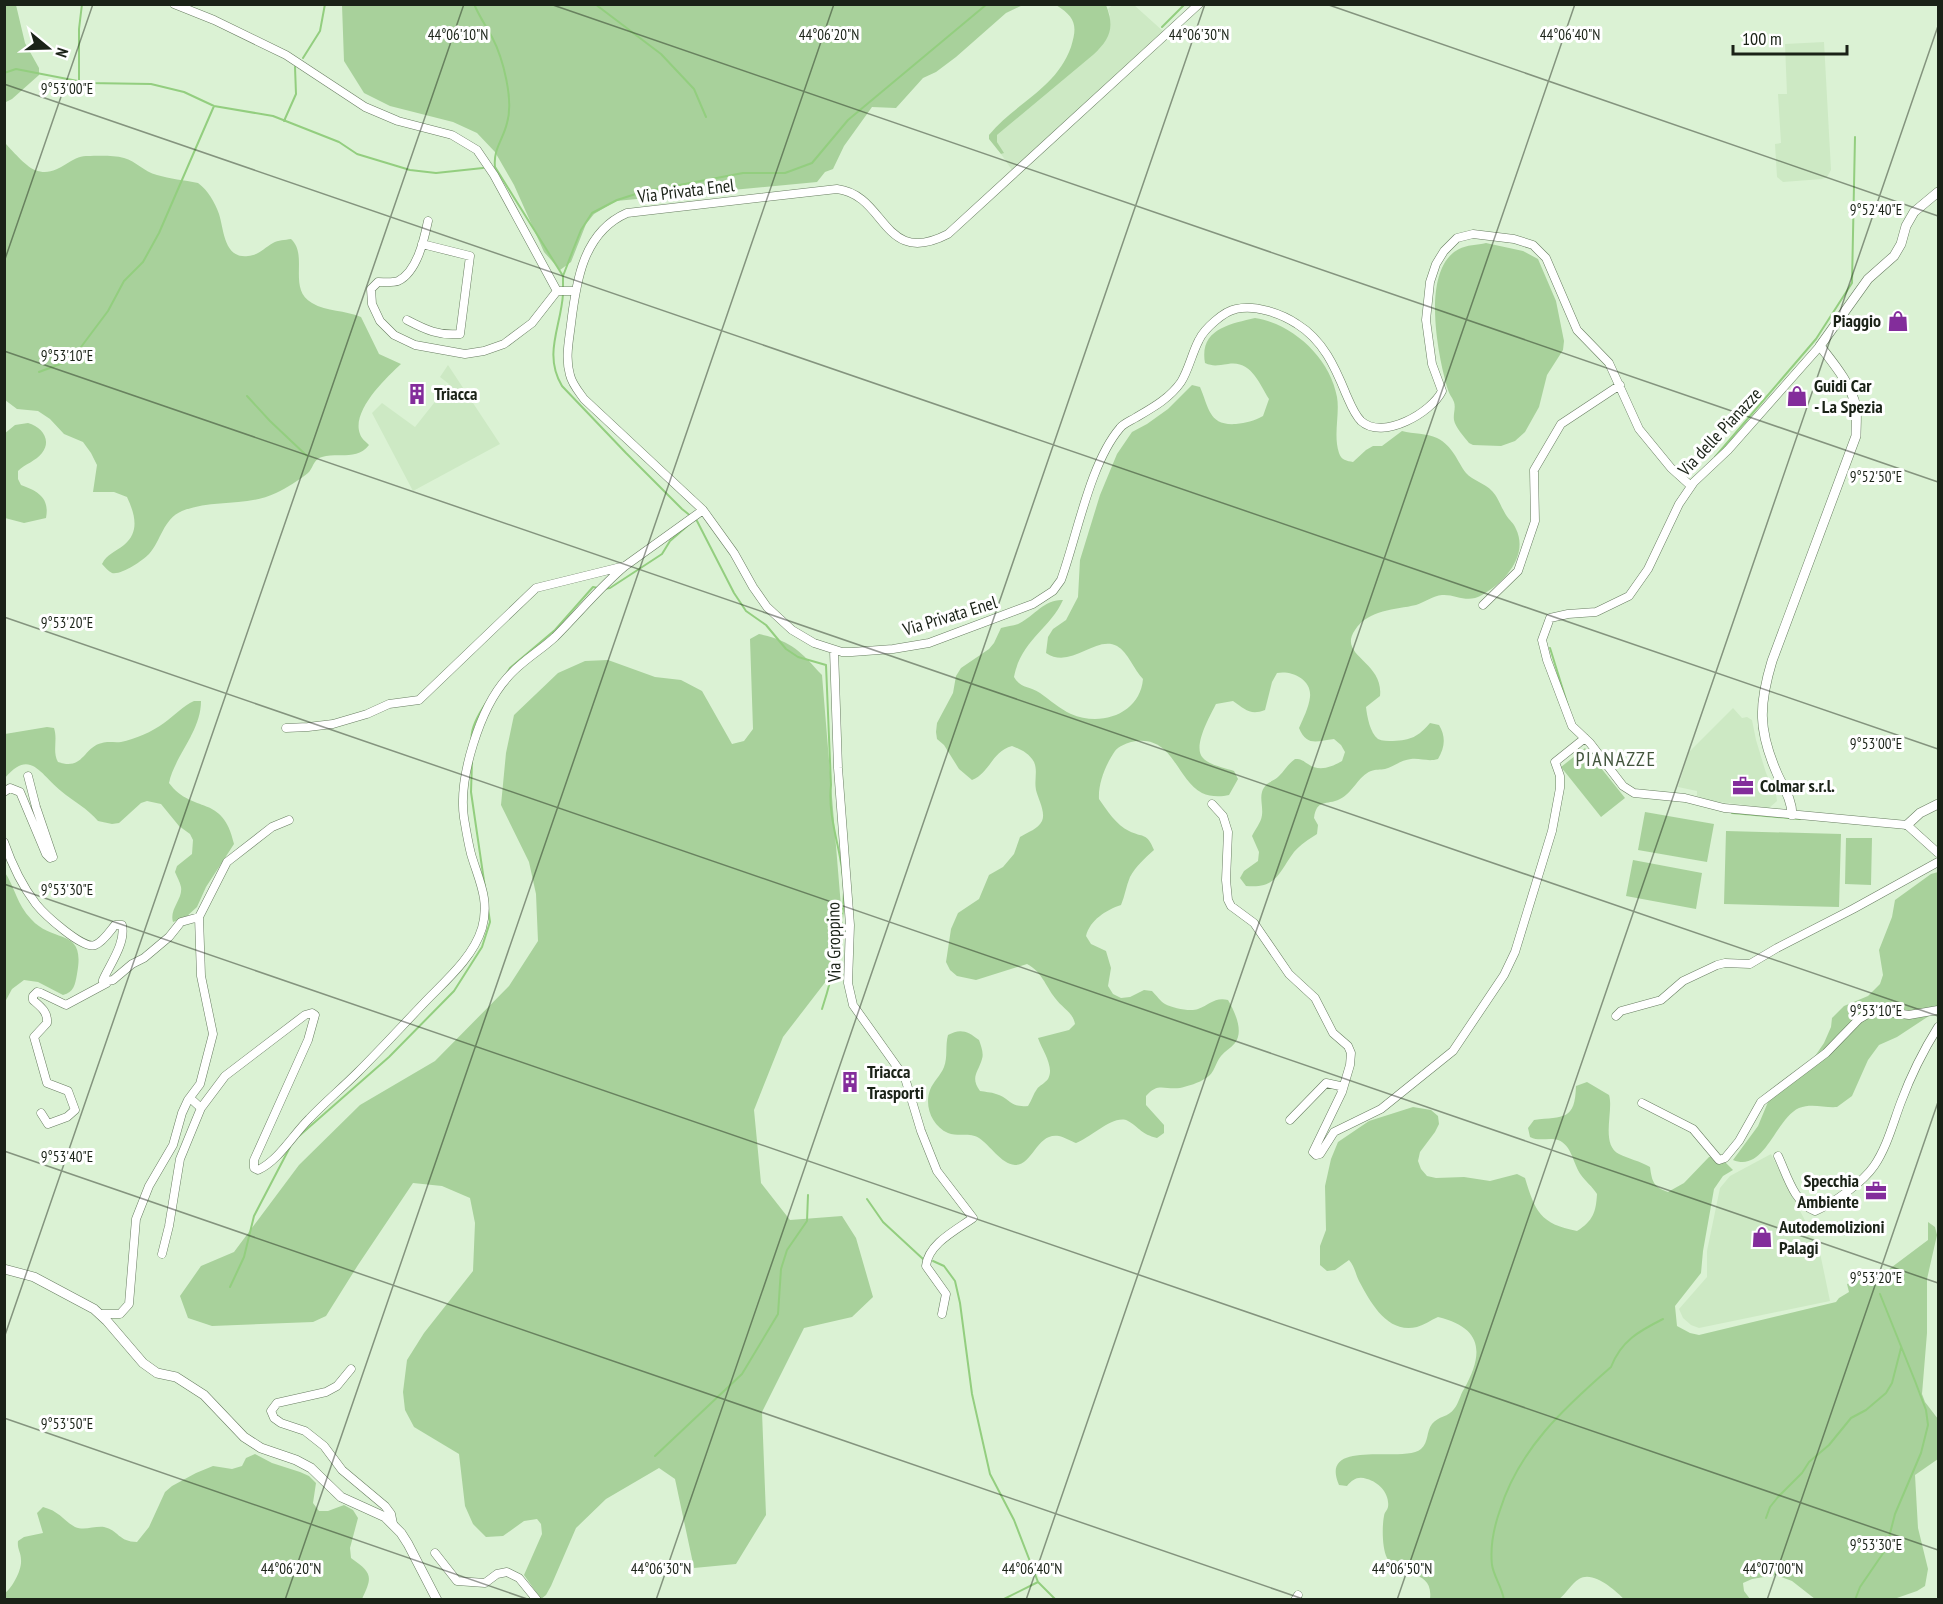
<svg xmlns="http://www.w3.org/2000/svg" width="1943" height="1604" viewBox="0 0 1943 1604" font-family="'PT Sans Narrow',sans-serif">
	<rect width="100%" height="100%" fill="#dbf2d4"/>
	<path fill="#cde9c4" d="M1112,5H1134L1164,32L1014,173L1001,154L1003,153L997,142V135L1093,55L1110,15L1108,9Z
		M1824,42L1831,170L1827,177L1822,179L1783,182L1777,177L1775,144L1781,143L1778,94H1787L1785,44Z
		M448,365L500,444L413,491L372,413L382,403L415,427L449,384L440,377Z
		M1733,708L1742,718L1747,717L1752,720L1756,740L1766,773L1776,794L1777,801L1769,808L1712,801L1697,796V791L1678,787L1689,752Z
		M1771,1154L1819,1248L1830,1301L1699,1328L1691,1325L1683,1318L1679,1309L1707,1277V1251L1720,1188L1730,1176Z"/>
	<path fill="#a8d19b" d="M5,4L16,5L25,43L39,68V75L12,99L6,102L5,105Z
		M342,5V4L1023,5L1006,13L956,57L936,72L923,78L896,108L872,107L844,146L833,169L825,172L817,182L616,201L594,214L586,224L571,262L560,270L544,252L514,185L495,152L477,133L453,122L390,106L364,93L344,61Z
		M1056,5H1106C1115,28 1110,39 1093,55L997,135V142L1004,153L1001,154L989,139V135C1015,103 1056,89 1071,47C1078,25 1075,17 1056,5Z
		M4,142C11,149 26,167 35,170C57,179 70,155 87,156C98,156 113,155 124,158C136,161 144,172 157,175C170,179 184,180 198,183C208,190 215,203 219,214C224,230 224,259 248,256C259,255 264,248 273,243C278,240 285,240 291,239C309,255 287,289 312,303C327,312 345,310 361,317L379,354L401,364C386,378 351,411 360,434C361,438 366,442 369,445C357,461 338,452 322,457C313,459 313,469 308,473C299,480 287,488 276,493C247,507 212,499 182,511C163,519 161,541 149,554C142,561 122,575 112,573C108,571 105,567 102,564C107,554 115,552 124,545C140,532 135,514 127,497L114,492H93L97,465L91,453L83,442L64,434L50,419L38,411L17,409L5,400Z
		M1486,243L1523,251L1538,259L1556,301L1564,341L1563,350L1547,375L1539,407L1525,432L1515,441L1501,446L1473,445L1469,443C1465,438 1455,427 1454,420C1453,414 1456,408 1454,402C1452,397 1449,394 1448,390C1438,357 1420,269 1459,249C1466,245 1478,245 1486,243Z
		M1255,318C1293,324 1330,358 1337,397C1340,414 1333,435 1339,453C1341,460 1347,461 1353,462L1366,450L1373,446H1382L1402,431C1413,434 1427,433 1437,438C1453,446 1457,461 1466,473C1473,481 1485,483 1492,491C1498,497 1501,507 1506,515C1509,520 1514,523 1516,529C1529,556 1504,583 1482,595C1467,604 1456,594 1442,595C1433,596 1425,602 1416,605C1395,610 1369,609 1355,630C1337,656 1384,661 1380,696L1366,707C1367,716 1370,733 1378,739C1382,741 1388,741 1393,741C1411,740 1418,737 1430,723L1439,725C1446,737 1445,747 1438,759C1428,762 1421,758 1411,759C1401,760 1393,767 1385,769C1380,770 1376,769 1371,771C1358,776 1353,793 1340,799C1326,806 1317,798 1314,818L1318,825L1317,834C1309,839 1300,845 1294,852C1279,872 1277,889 1246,886L1240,878L1244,871L1258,861L1259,852L1252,836C1255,829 1261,823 1262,815C1263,807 1260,799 1262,792C1265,782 1273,782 1279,776C1285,770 1288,764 1295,759C1302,759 1303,761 1308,764C1319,772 1332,767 1342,761L1345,752L1341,745L1334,739C1317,741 1307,747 1299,728C1303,719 1309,707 1310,697C1312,679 1291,670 1277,673L1272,682L1265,710C1250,716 1245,709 1233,701L1216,704C1210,716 1192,747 1203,758C1209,765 1225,768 1234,771L1238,779L1229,795C1221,797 1210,797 1202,793C1175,778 1173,733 1131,742C1125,744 1119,746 1115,751C1106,764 1098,783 1099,799C1106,809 1117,826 1129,831C1143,838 1147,832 1154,850C1145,858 1136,866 1130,877C1126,886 1125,896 1121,905C1106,910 1090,920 1086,936L1091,944L1106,951L1111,968L1108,986L1113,994L1121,998L1130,997L1144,990L1152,991C1156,995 1161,1002 1165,1004C1173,1008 1190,1012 1198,1009C1210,1005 1214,997 1228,1000C1235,1012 1244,1031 1235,1043C1231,1048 1225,1051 1221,1056C1215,1063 1215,1073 1206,1078C1199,1083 1188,1086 1180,1088C1164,1090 1158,1082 1146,1096V1105L1164,1125V1133L1157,1138C1141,1134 1140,1128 1128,1121C1115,1113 1090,1138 1076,1143C1071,1141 1064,1137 1059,1136C1037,1132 1033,1165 1015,1165C1001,1164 990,1145 979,1138C970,1132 958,1137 948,1133C932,1126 924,1106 930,1090C933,1082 941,1075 944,1067C948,1057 945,1046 948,1035C960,1028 968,1031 979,1040C981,1046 984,1053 982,1059C978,1073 970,1077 980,1091C985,1092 991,1092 996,1094C1010,1098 1010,1108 1028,1106C1032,1100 1033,1094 1037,1089C1039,1086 1045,1083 1048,1079C1055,1067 1042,1050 1038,1038L1069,1030L1075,1024C1073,1012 1062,1008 1055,998C1045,985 1042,972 1027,964L976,980L957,976L950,970L946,962L951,929L958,913L979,899L989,875L1003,867L1014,854L1020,837C1028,832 1038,829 1042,821C1046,812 1038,799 1036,790C1034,780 1038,771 1034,762C1029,753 1020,749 1012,746C992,751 990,773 972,780L959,769L944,745L937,739L936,732L937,723L953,693L956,676L961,668L989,649L994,643L1001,628C1007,626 1015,626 1020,623C1035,615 1045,599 1063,600C1050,629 1021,640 1014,677C1021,689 1030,686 1040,693C1050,700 1060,709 1071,714C1101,727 1140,714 1143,679C1134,670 1128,652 1117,646C1095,635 1071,670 1046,653L1048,637L1053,629L1066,620L1078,597L1080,560L1100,495L1117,454L1132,432L1147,424L1168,409L1192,385L1200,387C1209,408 1209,426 1236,424C1246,423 1254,421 1263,416L1269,399C1259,383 1251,360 1228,364C1218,365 1214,367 1205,363C1199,329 1230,324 1255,318Z
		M28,423C42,427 52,440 42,453C36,461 25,464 18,471V479L21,485C37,491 50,497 46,518L24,523L5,518L4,434L15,425Z
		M759,634C792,641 800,651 822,675L842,919L830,976L783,1037L754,1110L761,1183L790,1220L842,1216L856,1238L873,1297L852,1317L804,1328L762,1412L766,1515L736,1564L694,1568L675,1479L659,1468L606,1499L576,1528L551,1586L546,1595L541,1599L524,1575L542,1534L541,1524L537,1519L524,1521L503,1536L486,1537L473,1524L465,1506L459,1454L414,1427L405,1410L403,1392L407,1360L424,1333L473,1271L475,1223L470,1198L442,1186L413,1183L358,1265L326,1316L313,1322L212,1326L188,1318L180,1296L201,1266L234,1252L299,1165L360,1105L435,1061L509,986L538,941L536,894L529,862L501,805L506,753L514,715L558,673L585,661L608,660L655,677L681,680L702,691L732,744L744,741L753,729L750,639Z
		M194,701H201C201,732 175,755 169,783C193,815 223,793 234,844L206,887L197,907L186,917L173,922C169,909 183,899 181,887C180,882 177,877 175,872L177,866L192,854L193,840L190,834L179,826L161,804L147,801L141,803L119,823L112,824L98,821C88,809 73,801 61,791C40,774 30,748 5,778V734L47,727L54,728C58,740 52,751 58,762C84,771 83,747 102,743C108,741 115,743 121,742C135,739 152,732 164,723C174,716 183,706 194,701Z
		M1585,748L1625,798L1601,817L1561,767Z
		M1645,812L1714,824L1707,862L1638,850Z
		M1726,831L1841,834L1839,907L1724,904Z
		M1846,838H1872L1871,885L1845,884Z
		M1633,860L1702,873L1696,909L1626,896Z
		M4,871C15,887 17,905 31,919C54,945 86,926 77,974C75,985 74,992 63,995L38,982L24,980L12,989L5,1002Z
		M1938,872V1010L1897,1037L1879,1045L1868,1060L1852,1096L1837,1107C1824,1108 1812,1103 1799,1108C1775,1119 1765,1173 1733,1160L1758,1126L1768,1102L1811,1062L1824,1043L1831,1027L1832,1018L1844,1006L1868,996L1880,984L1883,975L1879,950L1892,917L1895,900L1931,874Z
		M1587,1082L1609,1095C1614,1110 1600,1144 1619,1154C1629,1159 1640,1161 1650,1167C1652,1181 1653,1187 1668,1192L1684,1183L1709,1157L1718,1155L1733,1170L1723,1176L1714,1189L1703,1251L1701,1273L1675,1306L1677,1326L1690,1333L1699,1335L1836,1302L1839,1298L1849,1292L1847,1284L1884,1273L1928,1240V1222L1935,1227L1937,1235L1927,1279V1333L1922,1394L1925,1402L1938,1419V1459L1915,1475L1918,1528L1928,1569L1925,1586L1917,1591L1894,1599H1815L1792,1581L1776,1575L1752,1579L1743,1583L1744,1591L1750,1599L1625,1600C1615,1590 1593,1570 1579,1579C1571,1584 1566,1594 1559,1599H1430C1434,1567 1398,1579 1387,1558C1382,1548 1382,1526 1384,1516C1385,1511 1387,1511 1388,1507C1390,1494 1379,1482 1367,1479C1358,1476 1353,1479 1347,1486L1339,1485C1318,1437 1403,1464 1421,1449C1429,1442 1426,1432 1432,1424C1438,1416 1449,1417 1454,1409C1459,1403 1460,1395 1464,1389C1484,1353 1483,1328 1438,1317C1431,1320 1424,1325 1417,1327C1387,1334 1371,1303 1359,1281C1355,1273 1355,1267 1349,1260L1335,1270L1327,1271L1320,1265V1246L1326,1230L1325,1186L1331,1159L1338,1142L1369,1121L1413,1107L1431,1110L1438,1116L1439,1124L1435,1132L1420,1152L1418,1161L1421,1169L1427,1176L1436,1178L1464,1177L1490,1181L1517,1174L1525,1178C1535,1211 1540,1224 1577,1231C1593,1221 1596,1212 1597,1194C1592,1186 1586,1182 1581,1175C1573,1164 1572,1145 1558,1140C1548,1137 1540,1142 1530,1137L1528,1128L1534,1120C1564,1116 1575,1121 1576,1086Z
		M255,1454L272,1463L300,1472L309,1476L316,1483L313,1503L319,1511H328L344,1505L353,1510L358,1518L350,1548L351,1558C372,1573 373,1576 362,1599H5V1593C12,1588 22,1570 21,1560C21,1552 17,1549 18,1541L24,1537L43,1533L37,1513L43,1507C59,1511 63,1520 75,1527C84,1531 94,1526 104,1527C118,1530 119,1542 137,1542L149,1527L165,1492L172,1486L196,1473L213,1466L232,1469L242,1466L246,1458Z"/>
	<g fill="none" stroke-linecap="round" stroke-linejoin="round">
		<path stroke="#93ce7f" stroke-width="2" d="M474,4C479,16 486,26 492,37C503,58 514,100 507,123C503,140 493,149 495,167L563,276
			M595,4L661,54L694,89L706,117
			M1162,27L1185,4
			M303,58L320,31L325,4
			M4,73L16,69L88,83L151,84L184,92L214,106L273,116L339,142L357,154L410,170L436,173L483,168
			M79,82V29L82,4
			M284,121L296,94L295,67
			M563,288V276L573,250L581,230L592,213L617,200L642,192L743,173H785L812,163L848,120L987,4
			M563,294C561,327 543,354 562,386L626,453L682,509L697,521L734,593L746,611L766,625L786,649L798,657L826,665L831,785C827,821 844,855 844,891C843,930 834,972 822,1009
			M39,372L63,363L75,355L108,311L124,281L143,262L159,233L214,106
			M247,396L270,421L307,456
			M1715,457L1816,339L1852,283L1855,137
			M603,589L610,588L662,554L670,541L693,521
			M1550,648L1568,706
			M507,673L510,668L555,630L593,587L598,588
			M472,741C469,729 480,712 486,703
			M1732,813L1800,819
			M299,1136L389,1057L454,991L482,947L490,922L471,792L472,761
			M867,1199L883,1222L923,1259
			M933,1261L944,1266L955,1281L960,1303L972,1394L990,1474L1014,1520L1038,1582L1056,1600
			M230,1287L244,1257L254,1216L290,1147
			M655,1456L742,1374L778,1314L781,1269L787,1250L807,1221L808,1195
			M1766,1518L1770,1507L1778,1497L1802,1473L1809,1462L1829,1445L1851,1418L1866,1410L1886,1393L1892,1383L1901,1348
			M1002,1600L1038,1582
			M1504,1600C1502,1587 1494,1577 1492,1565C1490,1547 1494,1527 1500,1510C1519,1449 1564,1408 1611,1367C1621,1341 1639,1331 1663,1319
			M1855,1600L1860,1587L1886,1549L1895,1514L1921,1453L1928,1425L1926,1410L1915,1381L1880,1294"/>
		<defs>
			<path id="minor" d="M174,4L214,20L286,55L365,107L398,121L452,135L477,150L494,175L557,291H575
				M1199,4L948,234C882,268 887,195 837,189L627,213C583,232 576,282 571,324C569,341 565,358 570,375C572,384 579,392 584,399L703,510L734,553L753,587L767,607L792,630L814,643L842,652H852L893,649L929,643L1033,604L1053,591L1061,580C1077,536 1090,463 1120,428C1123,424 1130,421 1135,418C1152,408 1169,399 1181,382C1189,369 1192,353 1199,340C1204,329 1224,311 1236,309C1255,304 1282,314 1297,324C1323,340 1335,367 1346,394C1350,403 1354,414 1361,421C1383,441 1432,412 1442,391L1432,364L1426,320L1430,282L1436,264L1444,251L1457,238L1473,234L1514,239L1533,245L1546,258L1577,330L1609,363L1639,429L1671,468L1691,486
				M428,221C424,240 417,272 398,281C392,283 385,282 378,282L371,289L372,304L380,321L394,335L415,345L465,354L484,351L504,344L532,323L557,291
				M407,320C426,330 439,336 460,334L470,256L422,244
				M1820,346L1728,450L1694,482L1679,504L1648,569L1629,596L1596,612L1568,614L1550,618L1542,640L1547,660L1572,726L1590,743L1623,786L1634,793L1685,798L1724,808L1907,825L1938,853
				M1483,605L1518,571L1535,521L1534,470L1561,424L1620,385
				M834,650L838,768L850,925L848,983L853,1005L905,1078L921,1131L937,1171L973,1218C956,1230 928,1244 926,1266L946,1294L942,1314
				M286,728L308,727L333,724L367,714L389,704L419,700L536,588L625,566L703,510
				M4,792L10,788L20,792L46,854L50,858L53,857L36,807L28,776
				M1212,804L1223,816L1228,832L1226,880L1228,900L1231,906L1254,923L1289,974L1315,998L1333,1033L1348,1046L1351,1053L1350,1065L1342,1092
				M4,842C11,862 23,887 36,904C44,914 83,950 95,945C103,942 110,931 115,925H122C126,943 110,964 103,980V982L113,980L132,964L144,958L169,937L181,922L199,917
				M1616,1016L1621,1011L1661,1000L1683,981L1717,965L1725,963L1750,964L1777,948L1853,909L1938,862
				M190,1098L201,1108L225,1076L305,1015L312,1013L315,1015L308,1040L254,1160V1168L258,1170C279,1160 292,1136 309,1119C324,1103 342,1088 358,1072C380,1050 402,1026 424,1003C444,982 473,958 482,928C490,900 479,881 471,854C468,842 466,830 464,818C458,778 480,708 507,678C520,662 540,651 555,637C579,613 600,587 625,566
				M1642,1103L1693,1129L1719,1160L1725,1158L1739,1141L1761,1102L1826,1053L1859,1019L1871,1012L1880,1011L1909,1015L1938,1010
				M41,1113L48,1124L67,1117L75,1110L68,1091L47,1083L34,1037L47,1023C48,1012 41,1007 33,1000V996L37,992L41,993L66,1005L107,983
				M1290,1120L1326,1083L1340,1086L1342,1092L1313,1152L1316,1155L1320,1154L1334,1132L1381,1109L1453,1051L1504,975L1515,952L1552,831L1560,788V776L1555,762L1585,738
				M1778,1156C1787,1175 1794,1203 1815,1211C1834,1203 1863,1182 1874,1166C1887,1147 1893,1123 1901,1102C1911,1075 1923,1051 1938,1027
				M162,1254L169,1226L180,1159L201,1108
				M100,1314H120L129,1304L136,1219L149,1186L173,1145L182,1113L188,1100L200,1084L213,1034L201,976L199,917L227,862L272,827L289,820
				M351,1369L337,1386L326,1392L277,1403L271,1411L274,1418L281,1423L305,1431L324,1446L342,1470L385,1506L391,1514L393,1524
				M435,1553L457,1581L485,1583L497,1574L507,1572L519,1578L537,1600
				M1295,1600L1298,1595"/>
			<path id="tertiary" d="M1792,815C1792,798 1782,786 1776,771C1758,729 1759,704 1772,661L1856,436C1856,427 1857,416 1856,407C1851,384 1834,364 1820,346L1868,279L1894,256L1901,244L1906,226L1914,212L1938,192
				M1907,825L1920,813L1938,804
				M4,1269L34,1277L94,1309L107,1321L143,1363L157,1373L176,1377L204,1395L244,1437L261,1448L296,1460L311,1468L341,1497L385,1517L401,1533L408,1544L437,1600"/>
		</defs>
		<use href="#minor" stroke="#687d61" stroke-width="9"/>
		<use href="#tertiary" stroke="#687d61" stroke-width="10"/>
		<use href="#minor" stroke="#fff" stroke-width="8"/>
		<use href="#tertiary" stroke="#fff" stroke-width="9"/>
	</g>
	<path fill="none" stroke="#1a2217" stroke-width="1.5" stroke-opacity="0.45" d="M550,4L1938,482M1326,4L1938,216M4,84L1938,749M4,262L93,4M4,351L1938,1016M4,617L1938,1283M4,884L1938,1550M4,1151L1306,1600M4,1338L464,4M4,1418L530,1600M285,1600L834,4M656,1600L1205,4M1026,1600L1575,4M1397,1600L1938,26M1767,1600L1938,1102"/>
	<defs>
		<symbol id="shop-bare" viewBox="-9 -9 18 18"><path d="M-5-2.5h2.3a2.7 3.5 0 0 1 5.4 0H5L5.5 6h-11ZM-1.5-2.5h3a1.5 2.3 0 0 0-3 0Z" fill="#832d9b" stroke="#fff" stroke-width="2.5" paint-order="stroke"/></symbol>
		<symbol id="building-bare" viewBox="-9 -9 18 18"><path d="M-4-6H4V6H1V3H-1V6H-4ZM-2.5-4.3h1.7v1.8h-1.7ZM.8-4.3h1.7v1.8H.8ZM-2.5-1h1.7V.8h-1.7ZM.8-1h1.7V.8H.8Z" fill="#832d9b" stroke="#fff" stroke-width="2.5" paint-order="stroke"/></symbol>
		<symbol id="office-bare" viewBox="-9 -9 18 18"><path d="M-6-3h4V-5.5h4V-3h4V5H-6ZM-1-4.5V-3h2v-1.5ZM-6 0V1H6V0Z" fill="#832d9b" stroke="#fff" stroke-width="2.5" paint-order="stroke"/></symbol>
	</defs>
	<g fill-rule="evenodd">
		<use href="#shop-bare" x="1883" y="306" width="30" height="30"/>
		<use href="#building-bare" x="402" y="379" width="30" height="30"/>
		<use href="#shop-bare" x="1782" y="381" width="30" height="30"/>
		<use href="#office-bare" x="1728" y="771" width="30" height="30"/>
		<use href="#building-bare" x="835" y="1067" width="30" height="30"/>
		<use href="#office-bare" x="1861" y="1176" width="30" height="30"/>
		<use href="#shop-bare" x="1747" y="1222" width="30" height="30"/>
	</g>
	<g text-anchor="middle" stroke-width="6" stroke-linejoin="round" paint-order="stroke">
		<g font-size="18" fill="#1a2217" stroke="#fff">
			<text transform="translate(686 191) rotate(-7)" y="6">Via Privata Enel</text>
			<text transform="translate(1720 432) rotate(-47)" y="6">Via delle Pianazze</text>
			<text transform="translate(950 616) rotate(-17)" y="6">Via Privata Enel</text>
			<text transform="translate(834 942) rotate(-91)" y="6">Via Groppino</text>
		</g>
		<g font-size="18" font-weight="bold" fill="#1a2217" stroke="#fff" text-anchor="start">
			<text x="1881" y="327" text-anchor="end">Piaggio</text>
			<text x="1814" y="392">Guidi Car<tspan x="1814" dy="21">- La Spezia</tspan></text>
			<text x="434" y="400">Triacca</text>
			<text x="1760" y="792">Colmar s.r.l.</text>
			<text x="867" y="1078">Triacca<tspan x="867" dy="21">Trasporti</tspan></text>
			<text x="1859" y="1187" text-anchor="end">Specchia<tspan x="1859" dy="21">Ambiente</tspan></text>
			<text x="1779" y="1233">Autodemolizioni<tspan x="1779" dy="21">Palagi</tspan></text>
		</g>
		<g font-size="20" letter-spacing="1.5" fill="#43563d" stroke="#fff">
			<text x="1616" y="766">PIANAZZE</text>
		</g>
	</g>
	<g font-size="15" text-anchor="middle" fill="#1a2217" stroke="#fff" stroke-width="6" stroke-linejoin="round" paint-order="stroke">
		<text x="458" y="40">44°06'10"N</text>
		<text x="829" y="40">44°06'20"N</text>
		<text x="1199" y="40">44°06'30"N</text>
		<text x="1570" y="40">44°06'40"N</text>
		<text x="67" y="94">9°53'00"E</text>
		<text x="1876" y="215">9°52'40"E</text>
		<text x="67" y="361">9°53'10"E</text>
		<text x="1876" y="482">9°52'50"E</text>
		<text x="67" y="628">9°53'20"E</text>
		<text x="1876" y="749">9°53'00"E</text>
		<text x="67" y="895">9°53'30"E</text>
		<text x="1876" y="1016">9°53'10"E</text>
		<text x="67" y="1162">9°53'40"E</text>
		<text x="1876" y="1283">9°53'20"E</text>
		<text x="67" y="1429">9°53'50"E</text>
		<text x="1876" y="1550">9°53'30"E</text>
		<text x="291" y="1574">44°06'20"N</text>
		<text x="661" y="1574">44°06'30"N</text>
		<text x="1032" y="1574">44°06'40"N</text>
		<text x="1402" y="1574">44°06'50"N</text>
		<text x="1773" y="1574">44°07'00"N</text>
	</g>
	<rect width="1943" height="1604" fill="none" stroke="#1a2217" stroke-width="12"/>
	<g transform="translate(48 48) rotate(109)" stroke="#ffffff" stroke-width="4.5" paint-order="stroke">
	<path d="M0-4.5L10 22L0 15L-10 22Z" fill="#1a2217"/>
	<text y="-9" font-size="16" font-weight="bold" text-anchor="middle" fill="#1a2217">N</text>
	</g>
	<path d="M1733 45v9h114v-9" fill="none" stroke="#1a2217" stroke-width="3"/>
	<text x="1742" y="45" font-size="18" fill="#1a2217" stroke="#ffffff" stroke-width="4.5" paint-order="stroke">100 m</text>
</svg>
